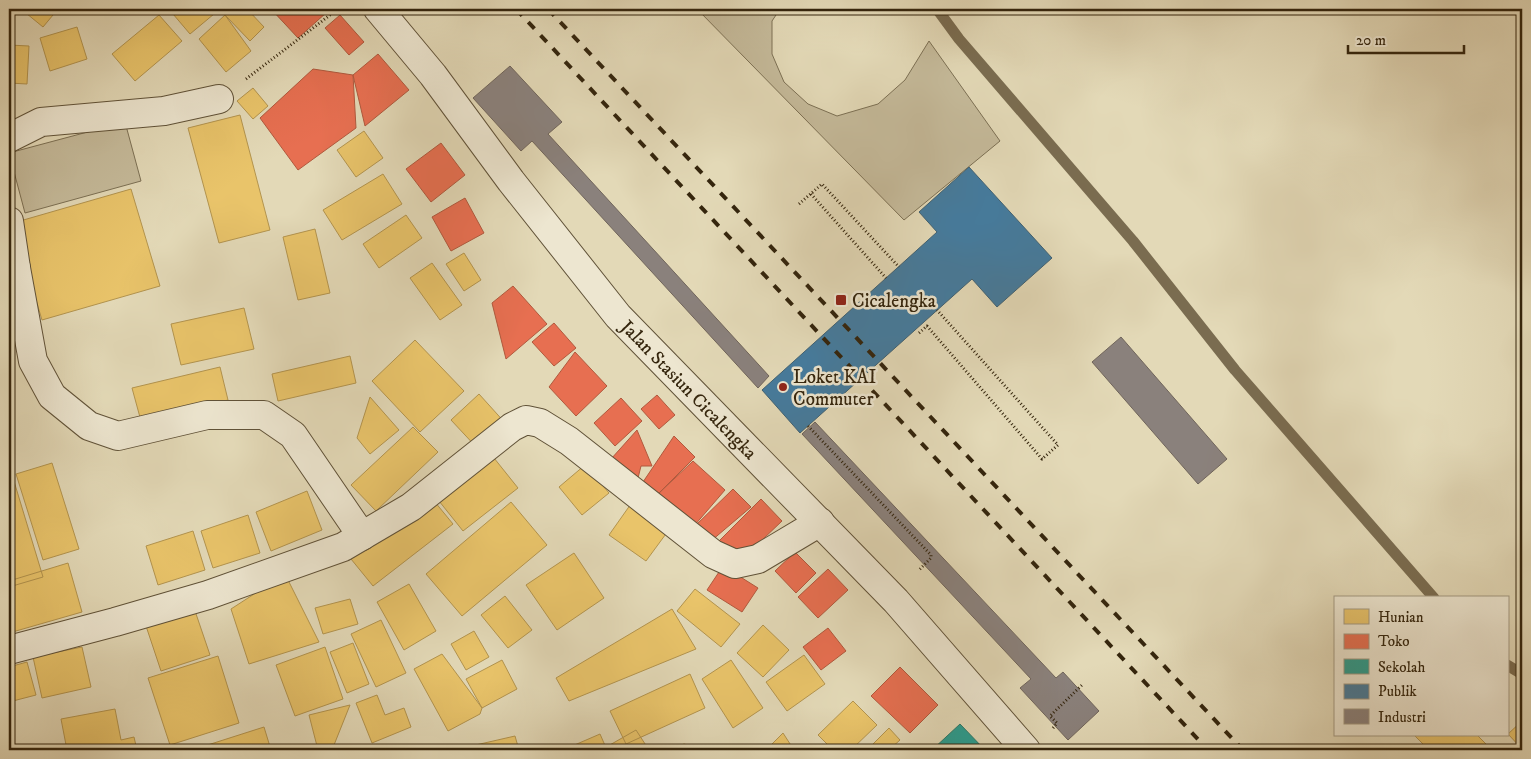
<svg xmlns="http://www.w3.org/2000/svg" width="1531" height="759" viewBox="0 0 1531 759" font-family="'IM FELL DW Pica',serif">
	<rect width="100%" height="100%" fill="#e3d9b7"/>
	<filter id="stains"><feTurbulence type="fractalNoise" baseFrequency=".004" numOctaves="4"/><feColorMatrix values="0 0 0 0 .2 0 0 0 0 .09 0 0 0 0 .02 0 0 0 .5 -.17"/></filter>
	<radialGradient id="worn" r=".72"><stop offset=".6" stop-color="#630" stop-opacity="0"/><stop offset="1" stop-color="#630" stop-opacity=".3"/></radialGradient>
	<path fill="#c5ba9a" stroke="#7c7054" d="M697,9H780L772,21V54L784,82L808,104L837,116L878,104L905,80L929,41L1000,141L904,220Z
		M125,122L141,181L25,213L9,153Z"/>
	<path fill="#e9c46a" stroke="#b3944e" d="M21,9H58L43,27Z
		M178,9H220L190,34L173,14Z
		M232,9H247L264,27L250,41L225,15Z
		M159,15L182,41L135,81L112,54Z
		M225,15L251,51L226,72L199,39Z
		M77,27L87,59L50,71L40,38Z
		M9,45L29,46L27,84L9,83Z
		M253,88L268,106L253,119L237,101Z
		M240,115L270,230L219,243L188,128Z
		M364,131L383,158L356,177L337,150Z
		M383,174L402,204L342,240L323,210Z
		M131,189L160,286L42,320L13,223Z
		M406,215L422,238L379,268L363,244Z
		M315,229L330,293L298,300L283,237Z
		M464,253L481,280L464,291L446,264Z
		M432,263L462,305L440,320L410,278Z
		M244,308L254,349L181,365L171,324Z
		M415,340L464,391L420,432L372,381Z
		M350,356L356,383L278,401L272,374Z
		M220,367L228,400L141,421L132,388Z
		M479,394L507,425L479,450L451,420Z
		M370,397L399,430L370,454L357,438Z
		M413,427L438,452L376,511L351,485Z
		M490,453L518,488L463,531L435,496Z
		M52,463L79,549L43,560L16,474Z
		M585,465L609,493L582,515L559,487Z
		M10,468L43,577L9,587V469Z
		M307,491L322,530L271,551L256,512Z
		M430,496L453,524L373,586L351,559Z
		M633,501L671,527L646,561L609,535Z
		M511,502L547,545L462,616L426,574Z
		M248,515L260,553L213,568L201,531Z
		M193,531L205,570L158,585L146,546Z
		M574,553L604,598L557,630L526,585Z
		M68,563L82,612L9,633V581Z
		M285,574L319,642L249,664L231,609Z
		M409,584L436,631L404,650L377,602Z
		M695,589L740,624L721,647L677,611Z
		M505,596L532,630L508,648L481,615Z
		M350,599L358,624L323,634L315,608Z
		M193,605L210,655L161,671L144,620Z
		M672,609L696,649L569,701L556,678Z
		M381,620L406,673L376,687L351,634Z
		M763,625L789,650L763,677L737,653Z
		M474,631L489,657L466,670L451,644Z
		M353,643L369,684L347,693L330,652Z
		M82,647L91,687L42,698L33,657Z
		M325,647L343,699L295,716L276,665Z
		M442,654L482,708L480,714L448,731L414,669Z
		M804,655L825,684L787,711L766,682Z
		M218,656L239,723L170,745L148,678Z
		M502,660L517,689L482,708L466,679Z
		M731,660L763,708L733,728L702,679Z
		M27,662L36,695L9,702V667Z
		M690,674L705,708L626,744L610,711Z
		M377,695L385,715L404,708L411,727L372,743L356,703Z
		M853,701L877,725L851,750H833L818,735Z
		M350,705L332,750H318L309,715Z
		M115,709L121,740L134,737L137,750H67L61,719Z
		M1522,721V749L1508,734Z
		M264,727L271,750H192Z
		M889,728L900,740L891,748L893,750H877L873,744Z
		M636,730L649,750H601Z
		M783,733L794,750H766Z
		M600,734L607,750H563Z
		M1414,735H1477L1492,750H1429Z
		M515,736L519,750H468L467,747Z
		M684,744L705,750H670Z"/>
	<path fill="#e76f51" stroke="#b1593d" d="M271,9H322L326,13L298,38Z
		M340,15L364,42L349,55L325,28Z
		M378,54L409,90L365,126L353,75Z
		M313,69L353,75L356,128L298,170L260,118Z
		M441,143L465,175L431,202L406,169Z
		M465,198L484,233L451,251L432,217Z
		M513,286L547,324L506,359L492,303Z
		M554,323L576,348L554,366L532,342Z
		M575,352L607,386L576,416L549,387Z
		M657,395L675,415L659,429L641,409Z
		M621,398L642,421L615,446L594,423Z
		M637,430L652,466H641L637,482L611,459Z
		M674,436L695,457L656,496L643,482Z
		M693,461L725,490L694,526L656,496Z
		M733,489L751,507L711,541L695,526Z
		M761,499L782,521L739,562L719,541Z
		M795,552L816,573L796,593L775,571Z
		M723,566L758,588L742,612L707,590Z
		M828,569L848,590L818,618L798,597Z
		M828,628L846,651L821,670L803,647Z
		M900,667L938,705L910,733L871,696Z"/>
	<path fill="#2a9d8f" stroke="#2d7968" d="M960,724L985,750H932Z"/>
	<path fill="#457b9d" stroke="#406172" d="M969,167L1052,258L997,307L972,279L800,433L762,390L937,232L919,212Z"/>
	<path fill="#8a817c" stroke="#70655b" d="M510,66L562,122L548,134L769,376L758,388L532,141L521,151L473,98Z
		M1121,337L1227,459L1198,484L1092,362Z
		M815,422L1056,678L1063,672L1099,711L1068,740L1020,688L1031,679L802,434Z"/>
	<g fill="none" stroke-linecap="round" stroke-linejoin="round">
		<path stroke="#7a6c50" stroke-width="11" d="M937,9L959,39L1133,241L1235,370L1434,598
			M1507,665L1522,674"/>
		<defs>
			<g id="minor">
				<path id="s1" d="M378,9L433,75L511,181L618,316L896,601L1026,750"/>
				<path d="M9,138L41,122L164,111L219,99"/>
				<path d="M9,221L16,268L9,271"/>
				<path d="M16,268L33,361L52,396L89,426L118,436L207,415H264L293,435L362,536"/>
				<path d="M9,650L115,622L208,595L343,547L411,507L512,427L526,420L540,423L569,441L713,554L735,564L758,559L820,522"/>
			</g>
		</defs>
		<use href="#minor" stroke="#605238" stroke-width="30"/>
		<path stroke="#34250d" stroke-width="3" stroke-dasharray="1 2.5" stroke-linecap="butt" d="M246,79L338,9
			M811,194L886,278
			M799,204L822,184L899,267
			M919,333L927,326L1042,459L1058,445L937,310
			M808,426L931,555V558L919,570
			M1053,728L1057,723L1050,716L1082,685"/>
		<use href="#minor" stroke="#ede6d0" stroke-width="28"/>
		<path stroke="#34250d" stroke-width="4" stroke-dasharray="9 9" stroke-linecap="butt" d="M516,9L1208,750
			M548,9L1243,750"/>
	</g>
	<g fill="#8f2418" stroke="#ede6d0" stroke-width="2">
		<rect x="835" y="294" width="12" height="12" rx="2.5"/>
		<circle cx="783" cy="387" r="5"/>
	</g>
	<g text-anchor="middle" stroke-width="5" stroke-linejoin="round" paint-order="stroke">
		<g font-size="19" fill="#34250d" stroke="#ede6d0" text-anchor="start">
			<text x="852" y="307">Cicalengka</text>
			<text x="793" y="383">Loket KAI<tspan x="793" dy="22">Commuter</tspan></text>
		</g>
		<g font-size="19" fill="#34250d" stroke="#ede6d0">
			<text dy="7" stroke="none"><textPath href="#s1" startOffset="492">Jalan Stasiun Cicalengka</textPath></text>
		</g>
	</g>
	<rect width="1531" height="759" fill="none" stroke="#e3d9b7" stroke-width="30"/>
	<rect x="10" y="10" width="1511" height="739" fill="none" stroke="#34250d" stroke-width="2.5"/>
	<rect x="15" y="15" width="1501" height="729" fill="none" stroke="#34250d"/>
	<rect x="1334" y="596" width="175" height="140" fill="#ede6d0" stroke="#a39982"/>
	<rect x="1344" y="609" width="25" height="15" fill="#e9c46a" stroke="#a39982"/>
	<text x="1378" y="622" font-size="15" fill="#34250d">Hunian</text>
	<rect x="1344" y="634" width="25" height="15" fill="#e76f51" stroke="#a39982"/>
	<text x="1378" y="646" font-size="15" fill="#34250d">Toko</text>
	<rect x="1344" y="659" width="25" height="15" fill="#2a9d8f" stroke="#a39982"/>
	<text x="1378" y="672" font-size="15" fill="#34250d">Sekolah</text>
	<rect x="1344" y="684" width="25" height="15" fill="#457b9d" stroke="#a39982"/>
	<text x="1378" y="696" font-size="15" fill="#34250d">Publik</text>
	<rect x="1344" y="709" width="25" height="15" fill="#8a817c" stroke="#a39982"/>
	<text x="1378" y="722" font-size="15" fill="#34250d">Industri</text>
	<path d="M1348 45v8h116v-8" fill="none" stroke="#34250d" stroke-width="2.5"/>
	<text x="1356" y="45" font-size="15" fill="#34250d" stroke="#ede6d0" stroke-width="4" paint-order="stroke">20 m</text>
	<rect width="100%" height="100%" filter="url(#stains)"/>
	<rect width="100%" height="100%" fill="url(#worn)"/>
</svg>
